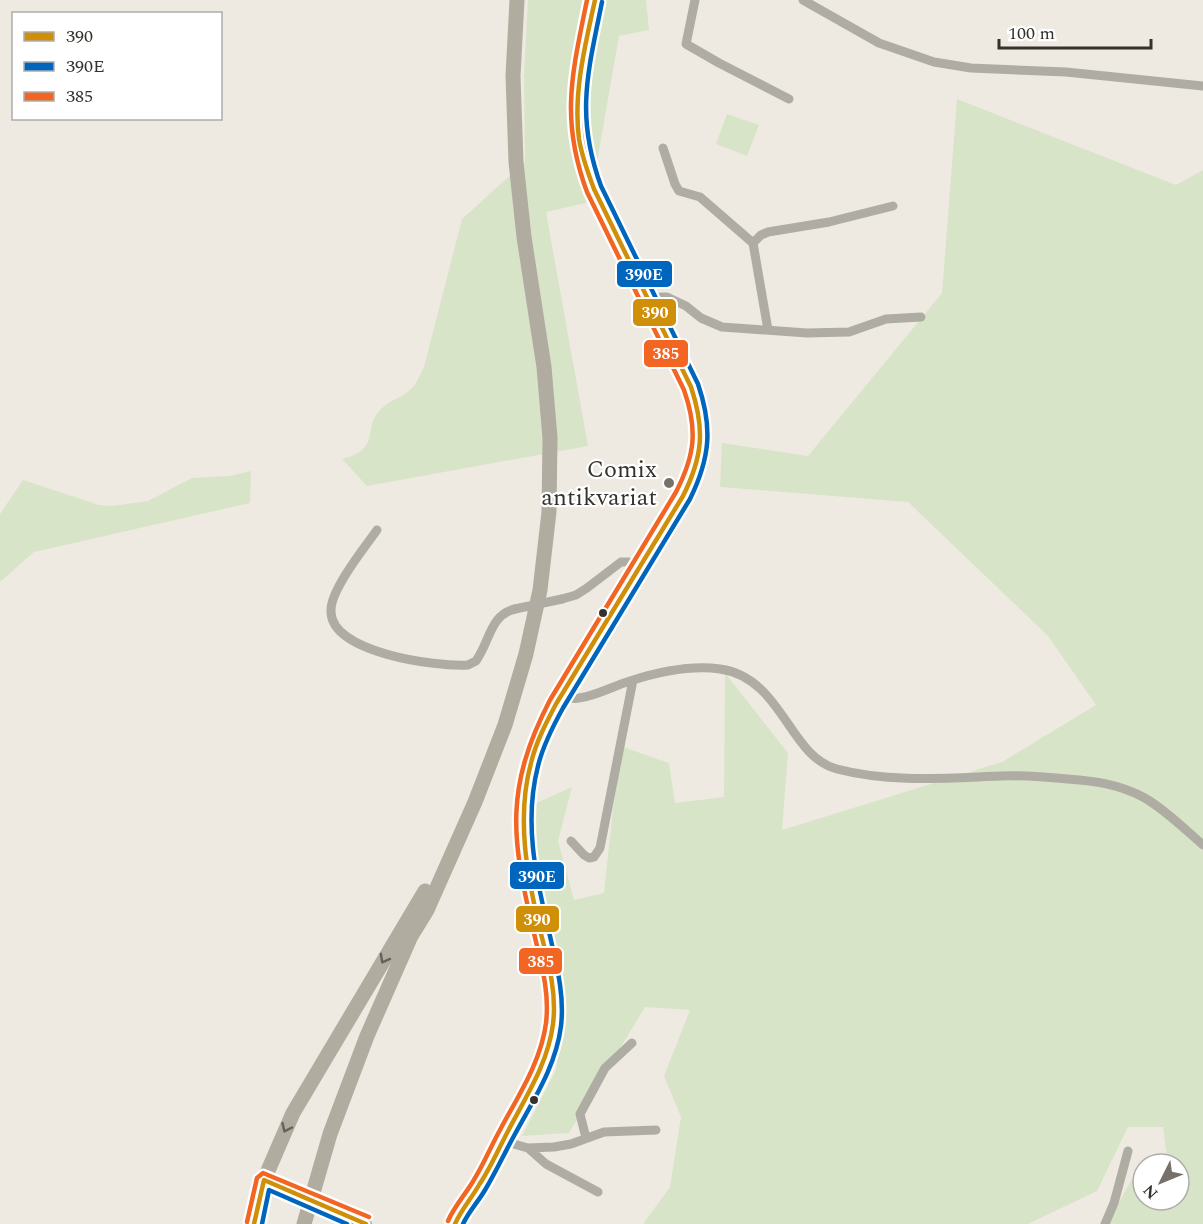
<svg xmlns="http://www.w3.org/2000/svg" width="1203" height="1224" viewBox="0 0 1203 1224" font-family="Spectral,serif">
	<rect width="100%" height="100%" fill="#eeeae1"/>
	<path fill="#d8e4c7" d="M528,0H646L649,30L619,36L590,202L546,212L588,446L367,486L342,459C383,449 361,427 382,408C390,400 404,397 413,387C417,382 421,373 424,367L462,219L525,162L524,75Z
		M957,99L1176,185L1203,170V1224H1107L1136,1172L1143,1169V1200H1179V1164H1153L1167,1157L1163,1127H1128L1097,1191L1028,1224H643L670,1187L681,1117L664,1076L690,1010L645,1007L569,1133L522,1136L556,1070L565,999L547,910L532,849V805L572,787L558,841L574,900L604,893L613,809L623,747L669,763L675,803L724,797L725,673L788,753L782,830L1002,762L1096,705L1048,636L908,502L720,487L722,443L808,456L942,293Z
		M727,114L759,125L747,156L716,144Z
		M251,471L250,503L34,552L0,582V514L23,480L99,505L112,506L148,501L192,478L230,476Z"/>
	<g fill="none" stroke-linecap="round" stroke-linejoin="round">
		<path stroke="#afada3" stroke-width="9" d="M695,0L686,44L719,63L789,99
			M803,0L879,43L934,62L971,68L1066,72L1203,86
			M663,148L675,184L679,191L700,197L753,243L768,330
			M753,243L761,235L768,232L829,222L893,206
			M649,302L661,297H667L686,306L701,318L722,327L807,333L849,332L886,319L921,317
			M377,530C365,547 331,589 331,610C329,653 437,667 468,665L476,661L479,656C490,638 492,614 515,609
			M562,599L576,595L587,588L621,562H629L639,568
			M562,693C567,696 572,700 579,698C596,696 613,686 630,681C658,672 691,665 720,669C783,678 788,756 837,769C890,783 946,778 1000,776C1023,775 1046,777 1068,779C1095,781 1118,784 1143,797C1163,808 1185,829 1203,845
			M571,841L584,855L589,858L594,857L600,848L633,680
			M586,1138L580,1114L605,1068L632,1043
			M503,1141L528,1148L554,1147L571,1144L604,1132L656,1130
			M528,1148L546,1164L598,1192
			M1105,1224L1114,1203L1128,1151"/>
		<path stroke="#aeaba0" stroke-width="12" d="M264,1180L284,1188
			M340,1211L366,1224
			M455,1224C460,1210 471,1198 479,1186C490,1166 500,1145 511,1125C528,1094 549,1062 553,1026C558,994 549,963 541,932C520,844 509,786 556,704L683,496C704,457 707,429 691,387L594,189C564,120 581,70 595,0"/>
		<path stroke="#b0aca0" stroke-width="15" d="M254,1224L264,1180L293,1113L425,891
			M304,1224L330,1134L367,1036L411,936L427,910L475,802L505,725L526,654L540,590L549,512L550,438L544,367L524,237L516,162L513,76L517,0"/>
		<path stroke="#afada3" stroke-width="9" d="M515,609L562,599"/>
		<path stroke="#aeaba0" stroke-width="12" d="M284,1188L340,1211"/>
		<defs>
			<path id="bus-1" d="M254,1224L264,1180L366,1224
				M455,1224C461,1210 471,1199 479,1185C490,1169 498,1150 507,1133C525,1098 548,1064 553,1024C557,992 548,961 540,930C527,875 516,818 531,763C536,742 546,723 556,704L683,496C703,456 705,429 691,387L594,189C588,173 582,157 579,139C573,93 585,46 595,0"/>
			<path id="bus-2" d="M262,1224L269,1190L347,1224
				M463,1224C469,1211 478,1202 485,1190C496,1172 505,1152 515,1134C534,1099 556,1066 561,1026C565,992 555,960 548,927C535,874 524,820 538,766C543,745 553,726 563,708L690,499C710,458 713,428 698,384L601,186C575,115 588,72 602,2"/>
			<path id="bus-3" d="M448,1221C454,1207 464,1196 472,1183C483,1166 490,1148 500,1130C518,1096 541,1062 546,1023C550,990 540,960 533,929C511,837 505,787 550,700L676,492C695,455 698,430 684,390L587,192C560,119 572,74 587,0
				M247,1222L257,1178L263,1173L369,1217"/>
		</defs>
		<use href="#bus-1" stroke="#fff" stroke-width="9"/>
		<use href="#bus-2" stroke="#fff" stroke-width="9"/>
		<use href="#bus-3" stroke="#fff" stroke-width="9"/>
		<use href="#bus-1" stroke="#d08f09" stroke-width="4.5"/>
		<use href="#bus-2" stroke="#0065bd" stroke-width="4.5"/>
		<use href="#bus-3" stroke="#f26522" stroke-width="4.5"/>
	</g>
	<defs><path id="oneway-chevron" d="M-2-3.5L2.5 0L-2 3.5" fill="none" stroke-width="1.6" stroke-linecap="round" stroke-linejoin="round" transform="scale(1.5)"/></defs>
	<g stroke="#66625a">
		<use href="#oneway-chevron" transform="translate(384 959) rotate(119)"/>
		<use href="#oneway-chevron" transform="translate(286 1128) rotate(115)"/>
	</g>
	<circle fill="#76726b" stroke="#fff" stroke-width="2" cx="669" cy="483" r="6"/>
	<g fill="#35312c" stroke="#fff" stroke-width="2">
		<circle cx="603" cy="613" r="5"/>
		<circle cx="534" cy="1100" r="5"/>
	</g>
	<g text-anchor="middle" stroke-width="4.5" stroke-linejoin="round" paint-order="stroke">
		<g font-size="24" fill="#35312c" stroke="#fff" text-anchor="end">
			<text x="657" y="477">Comix<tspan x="657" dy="28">antikvariat</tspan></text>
		</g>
	</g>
	<g stroke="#fff" stroke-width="2">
		<rect x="616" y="260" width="57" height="28" rx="6" fill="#0065bd"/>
		<rect x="632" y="298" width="45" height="29" rx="6" fill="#d08f09"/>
		<rect x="643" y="339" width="46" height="29" rx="6" fill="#f26522"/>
		<rect x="509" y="861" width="56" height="29" rx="6" fill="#0065bd"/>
		<rect x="515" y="905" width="45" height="28" rx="6" fill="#d08f09"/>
		<rect x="518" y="947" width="45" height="28" rx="6" fill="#f26522"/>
	</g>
	<g font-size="16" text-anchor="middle" font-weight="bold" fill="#fff">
		<text x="644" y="280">390E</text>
		<text x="655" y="318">390</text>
		<text x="666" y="359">385</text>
		<text x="537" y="882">390E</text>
		<text x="537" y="925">390</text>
		<text x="541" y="967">385</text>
	</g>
	<rect x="12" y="12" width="210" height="108" fill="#ffffff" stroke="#aeadab" stroke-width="1.5"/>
	<rect x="24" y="32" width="30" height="9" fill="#d08f09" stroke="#aeadab" stroke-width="1.5"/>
	<text x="66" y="42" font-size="18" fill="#35312c">390</text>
	<rect x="24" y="62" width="30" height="9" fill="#0065bd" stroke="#aeadab" stroke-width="1.5"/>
	<text x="66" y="72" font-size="18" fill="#35312c">390E</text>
	<rect x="24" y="92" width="30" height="9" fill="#f26522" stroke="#aeadab" stroke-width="1.5"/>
	<text x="66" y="102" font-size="18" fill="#35312c">385</text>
	<g transform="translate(1161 1182) rotate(227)"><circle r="28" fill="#ffffff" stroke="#aeadab" stroke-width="1.5"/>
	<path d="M0-4.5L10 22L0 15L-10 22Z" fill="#76726b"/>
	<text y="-9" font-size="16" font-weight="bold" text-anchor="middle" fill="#35312c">N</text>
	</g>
	<path d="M999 39v9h152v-9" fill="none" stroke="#35312c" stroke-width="3"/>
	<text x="1008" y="39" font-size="18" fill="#35312c" stroke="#ffffff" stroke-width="4.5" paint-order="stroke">100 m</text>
</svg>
